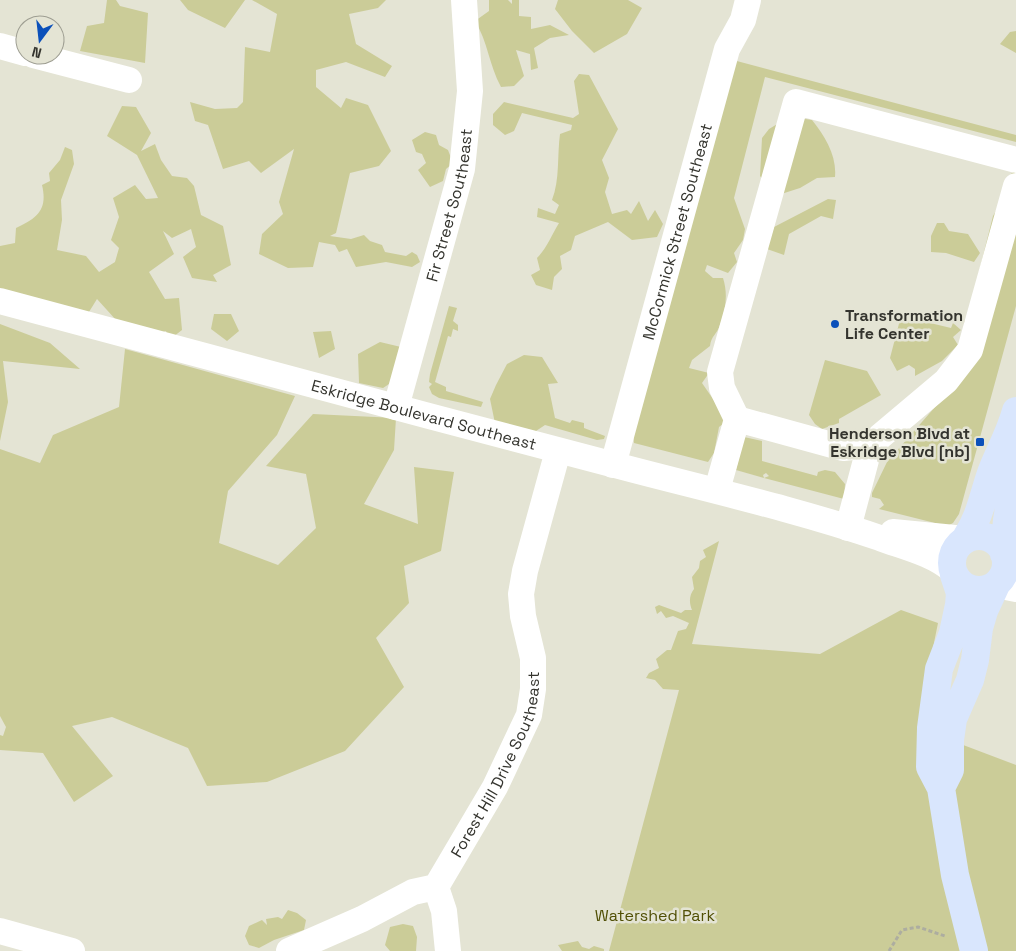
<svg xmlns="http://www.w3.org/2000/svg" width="1016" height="951" viewBox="0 0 1016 951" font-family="'Space Grotesk',sans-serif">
	<rect width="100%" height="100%" fill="#e4e4d4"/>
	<path fill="#cbcc98" d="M107,0H116L120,6L148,13L145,63L80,51L87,26L104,23Z
		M180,0H245L225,28L188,10Z
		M252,0H386L378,8L349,14L356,44L392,66L385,77L346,62L316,70V87L341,108L346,98L368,105L391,151L379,166L350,173L336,233L330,236L351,239L364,235L370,241L382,245L385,252L406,256L412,252L417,255L420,262L412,267L386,262L356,267L347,249L339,252L335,245L319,242L313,267L288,268L259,254L262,234L283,214L279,202L294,149L261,173L249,161L223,169L208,125L195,121L190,102L215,109L237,108L243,102L245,47L270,52L277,14Z
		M489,0H508L512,4V0H519V16L531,17V29L550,25L569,35L550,38L534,48L538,68L531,70L530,54L516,50L524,76L514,86L501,87C489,65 488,42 475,21L489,11Z
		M558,0H628L642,8L627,34L594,53L572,31L555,9Z
		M1016,31V53L1000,44L1010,32Z
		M733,60L1016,135V142L765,77L734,198L745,229L743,240L734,253L737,262L728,273L707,265L705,271L713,278H723C728,293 726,310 720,325C717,334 711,336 710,346L692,360L689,368L709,373L702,383L724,415L723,424L719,427L714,453L708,462L634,443L633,432Z
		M579,74L589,75L618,129L602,160L609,178L605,192L612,214L627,210L631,214L639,201L648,221L655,210L663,224L657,237L632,240L608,222L575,236L571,250L560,256L562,269L554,277L552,290L536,285L531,275L540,270L537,258C547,248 551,236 559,223L537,217L538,208L555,214L559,205L552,200C560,180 557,156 560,134L571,130L572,125L522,113L514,131L505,135L493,125V114L504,102L573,118L579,114L574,81Z
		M122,106L136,107L151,133L141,151L155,144L161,160L172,176L187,178L194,186L201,215L223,226L231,265L213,275L217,282L192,278L183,257L196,247L191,229L172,238L163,231L174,254L149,272L165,299L179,298L182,330L169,340L166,331L135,341L97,299L84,320L0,308V246L15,243L16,228C37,218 48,210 42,185L50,181L49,173L60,160L65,147L72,150L74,164L61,200L62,220L57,250L86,256L99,272L115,262L119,248L111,240L119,217L113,198L135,185L146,199L158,198L137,155L107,136Z
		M799,118L812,120C825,136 837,156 835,177L817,178L800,188L775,196L760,176L762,138L769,129L784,120Z
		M425,132L436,135L439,145L448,150L453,163L446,169L443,181L430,187L418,170L426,163L422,154L416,152L412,140Z
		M1016,170V306L959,514L953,523L947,526L879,509L884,505L880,499L872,497V493L887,462L949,391L993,216L1012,184L1011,174Z
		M828,199L836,200L833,219L821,216L789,234L784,255L767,249L774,227Z
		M937,223H944L949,231L968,234L980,253L974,262L946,253L931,252V236Z
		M449,306L457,308L453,321L458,325V331L453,329L451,337L448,336L435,382L446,387V391L483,402L481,407L439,398L432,394L429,387L432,384L429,382L430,374Z
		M214,314H231L239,331L227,341L211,329Z
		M901,316L951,328L953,323L961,330L953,337L958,345L942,361L915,376V369L909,365L897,371L890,358Z
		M0,324L50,343L80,369L3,361L8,402L0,441Z
		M331,331L335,349L319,358L313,332Z
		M380,342L401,347L415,367L383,388L359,383L358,354Z
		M125,349L295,396L277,435L228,491L219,543L278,565L316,528L306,474L266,466L313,414L396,418L394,450L364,504L418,524L414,467L454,472L441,551L404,566L409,603L376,638L404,687L345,751L267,782L207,786L188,748L112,717L72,726L113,776L74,802L43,753L0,750V735L3,736L6,727L0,716V449L40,463L53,435L119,407Z
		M524,355L542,357L558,383L548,384L555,418L570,423L572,420L584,423V428L605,436L604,439L597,440L545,425L527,437L496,428L490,399L496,385L507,364Z
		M825,360L867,371L881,395L839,419V423L822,429L815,424L809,415Z
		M744,437L762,441V461L817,476L818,472L825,470L835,472L845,484L844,499L764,478L769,476L766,473L763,475L764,478L736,470Z
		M719,541L692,644L820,654L901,610L938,623L925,687L950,740L1016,765V951H609L679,690L663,689L655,680L646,678L649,673L659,668L656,659L667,650H671L678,631L686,629L689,623L673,616L666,618L661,611L657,614L655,607L659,605L681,613L685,610H692C689,603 689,595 694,589L692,577L699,568L700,561L706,557L703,550Z
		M288,910L297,913L306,920L304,930L274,940L259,948L249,945L245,936L249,926L262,920L267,925L266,919L278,917L282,919Z
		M403,924L413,926L417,937L416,951H390L385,945L390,927Z
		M578,941L582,947L589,949L594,946L604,949V951H562L558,945Z"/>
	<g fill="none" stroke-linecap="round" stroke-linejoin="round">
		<path stroke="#adada0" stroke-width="3" stroke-dasharray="4 2.5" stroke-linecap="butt" d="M889,951L902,930L918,927L945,936"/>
		<g stroke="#fff" stroke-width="26">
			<path d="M0,46L25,53"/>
			<path d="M33,55L129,80"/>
			<path id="s1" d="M0,301C204,355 407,411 611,464C701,488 792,508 880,538C904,547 932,553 952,570"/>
			<path id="s2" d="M396,407L462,169L470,91L464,0"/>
			<path d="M737,419L843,448L870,445"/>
			<path id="s3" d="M613,465L727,49L743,20L748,0"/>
			<path d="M717,490L737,419L722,388L720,372L796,102L1016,160"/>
			<path d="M848,528L870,445L946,381L970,350L1016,186"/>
			<path d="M893,532L965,539"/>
			<path d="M996,585L1016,589"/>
			<path d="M436,887L444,911L448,951"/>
			<path d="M0,931L72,951"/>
			<path id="s4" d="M289,951L362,919L413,892L436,887L495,787L529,715L533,689V658L523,616L521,594L525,571L558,451"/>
		</g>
		<path stroke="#d9e6fd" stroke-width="28" d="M952 563a27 27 0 1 1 54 0a27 27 0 1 1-54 0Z
			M966,538C981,514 982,499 991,473C999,452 1010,433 1016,411
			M1004,554L1007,520L1014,479L1010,434
			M954,575L960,593L959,605L953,633L939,669L931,728L930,767L941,788L955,875L974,951
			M941,788L950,770V740L953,719L970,680L975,660L979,628L984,611L996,585"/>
	</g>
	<g fill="#0b50ba" stroke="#e4e4d4" stroke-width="2">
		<circle cx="835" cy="324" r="5"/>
		<rect x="975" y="437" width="10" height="10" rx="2.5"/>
	</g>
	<g text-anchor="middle" stroke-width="5" stroke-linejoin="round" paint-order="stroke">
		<g font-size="16" fill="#34342e" stroke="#e4e4d4">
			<text dy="6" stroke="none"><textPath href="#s2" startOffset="209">Fir Street Southeast</textPath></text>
			<text dy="6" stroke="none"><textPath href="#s3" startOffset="242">McCormick Street Southeast</textPath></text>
			<text dy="6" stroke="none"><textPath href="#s1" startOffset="439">Eskridge Boulevard Southeast</textPath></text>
			<text dy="6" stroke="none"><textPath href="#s4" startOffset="299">Forest Hill Drive Southeast</textPath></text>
		</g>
		<g font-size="16" font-weight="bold" fill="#34342e" stroke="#e4e4d4" text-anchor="start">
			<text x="845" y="321">Transformation<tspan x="845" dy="18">Life Center</tspan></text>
			<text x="970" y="439" text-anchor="end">Henderson Blvd at<tspan x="970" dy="18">Eskridge Blvd [nb]</tspan></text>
		</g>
		<g font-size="16" fill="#504f05" stroke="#e4e4d4">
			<text x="655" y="921">Watershed Park</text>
		</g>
	</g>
	<g transform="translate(40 40) rotate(195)"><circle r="24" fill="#e4e4d4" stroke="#9e9e92"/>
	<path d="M0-4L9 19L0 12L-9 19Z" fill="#0b50ba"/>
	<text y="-8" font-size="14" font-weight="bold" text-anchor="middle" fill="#34342e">N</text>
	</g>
</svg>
